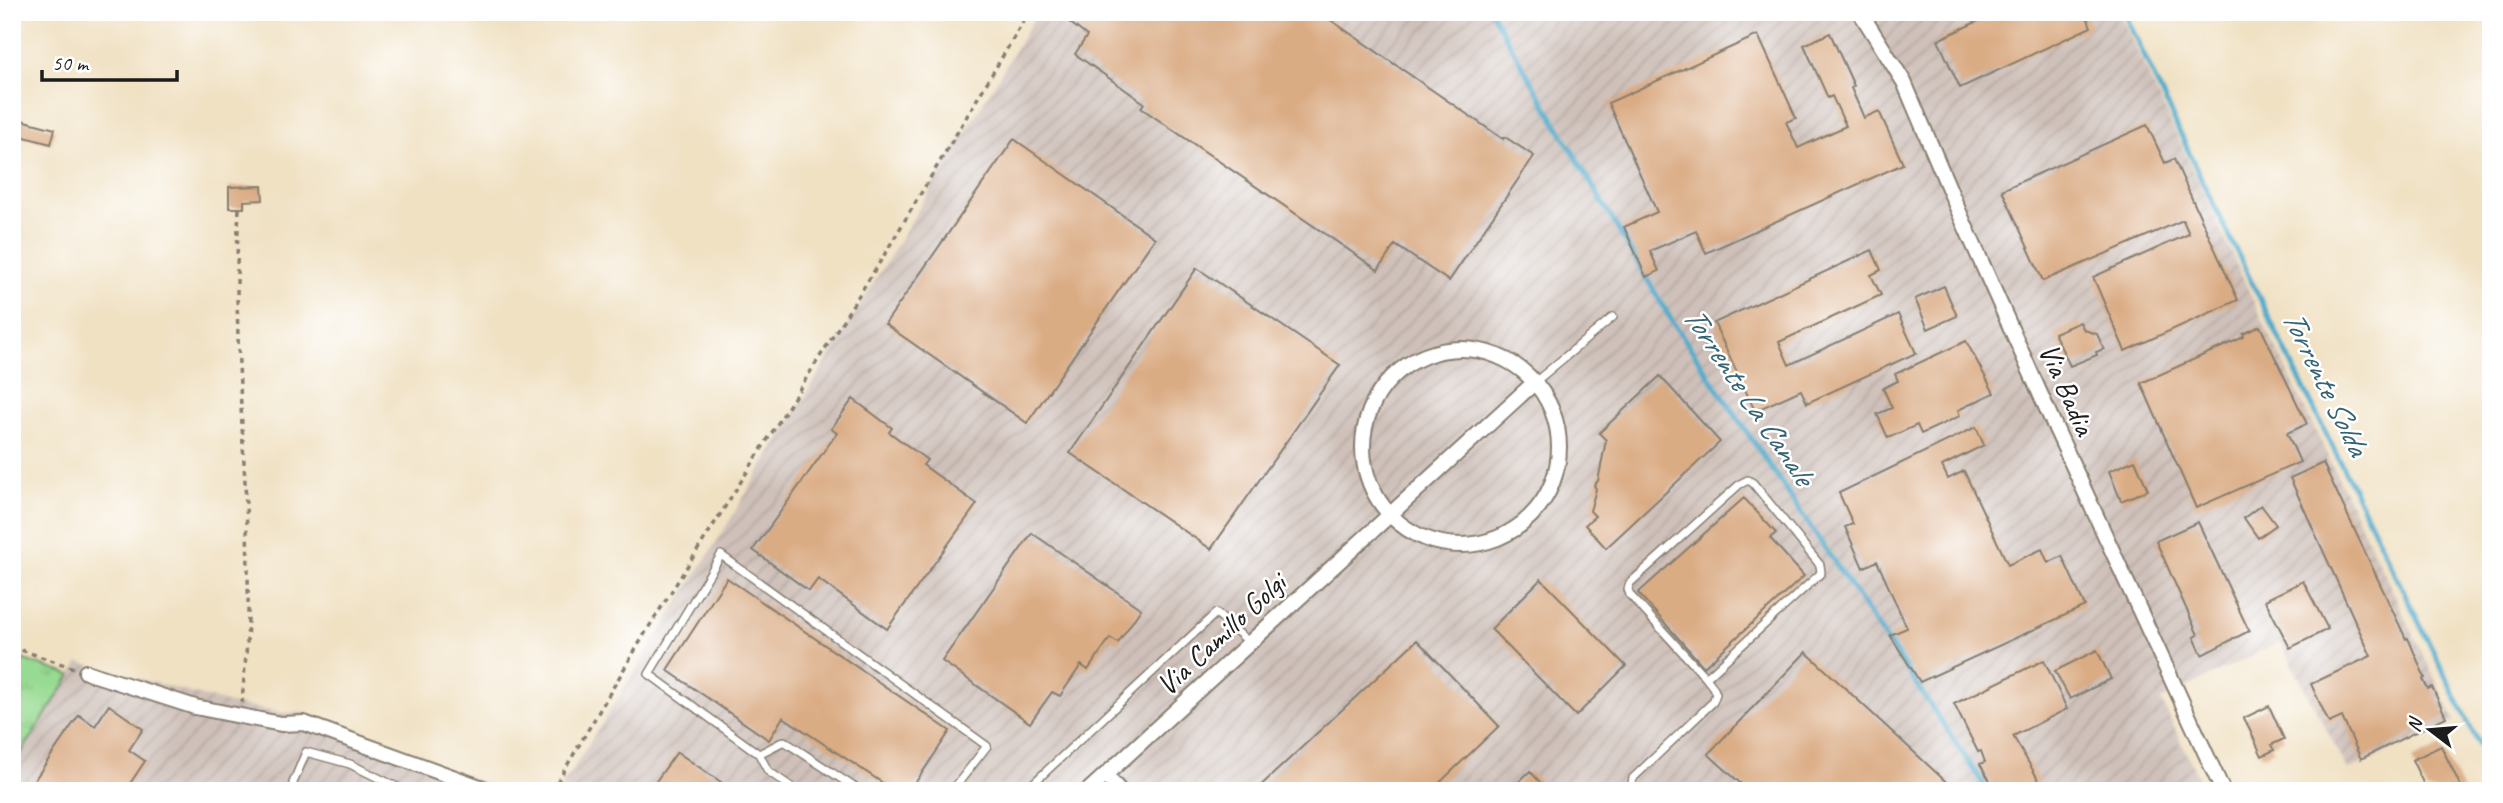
<svg xmlns="http://www.w3.org/2000/svg" width="2503" height="803" viewBox="0 0 2503 803" font-family="Caveat,sans-serif">
	<defs>
		<pattern id="industrial-furrows" width="10" height="10" patternUnits="userSpaceOnUse" patternTransform="scale(1.75)"><rect width="10" height="10" fill="#cfc1ba"/><path d="M-1 1l2-2M0 10L10 0M9 11l2-2" fill="none" stroke="#b1a59f"/></pattern>
		<pattern id="grass-tufts" width="24" height="20" patternUnits="userSpaceOnUse" patternTransform="scale(1.75)"><rect width="24" height="20" fill="#97da92"/><path d="M3 7l-1-3M5 7V3M7 7l1-3M15 17l-1-3M17 17v-4M19 17l1-3" fill="none" stroke="#82ba7d"/></pattern>
	</defs>
	<rect width="100%" height="100%" fill="#fff"/>
	<filter id="ink" filterUnits="userSpaceOnUse"><feTurbulence type="fractalNoise" baseFrequency=".0143" numOctaves="2"/><feDisplacementMap in="SourceGraphic" scale="14" xChannelSelector="R" yChannelSelector="G"/><feConvolveMatrix kernelMatrix="1 2 1 2 8 2 1 2 1" color-interpolation-filters="sRGB"/></filter>
	<filter id="wash" filterUnits="userSpaceOnUse"><feTurbulence type="fractalNoise" baseFrequency=".00686" numOctaves="4" result="noise"/><feDisplacementMap in="SourceGraphic" scale="28" xChannelSelector="R" yChannelSelector="G"/><feGaussianBlur stdDeviation="1.57" result="paint"/><feColorMatrix in="noise" values="0 0 0 0 0 0 0 0 0 0 0 0 0 0 0 0 0 1.4 0 .05"/><feComposite in="paint" operator="in"/></filter>
	<g filter="url(#wash)">
		<rect width="100%" height="100%" fill="#f0e1c3"/>
		<path fill="url(#industrial-furrows)" d="M1038,12H2119L2261,317L2455,721L2348,770L2280,642L2161,700L2205,791H559L719,538Z
			M79,662L231,704L285,713H303L505,791H12V767Z"/>
		<path fill="url(#grass-tufts)" stroke="#5a7b57" stroke-width="2" d="M12,656L71,675L12,767Z"/>
		<g fill="none" stroke-linecap="round" stroke-linejoin="round">
			<path stroke="#4dabcc" stroke-width="5" d="M1491,12L1667,313L1988,791
				M2124,12L2204,185L2491,769"/>
		</g>
		<g id="blocks">
			<path fill="#daac84" d="M1060,12H1319L1503,139L1505,137L1534,156L1449,281L1395,245L1378,270L1141,108L1144,103L1075,54L1087,36L1059,14Z
				M1997,12H2085L2091,27L1960,88L1938,40Z
				M1830,33L1854,86L1851,88L1864,118L1879,111L1903,164L1706,253L1696,231L1650,251L1659,271L1646,277L1624,227L1657,212L1608,103L1758,35L1796,118L1786,122L1798,148L1846,126L1832,96L1828,98L1804,45Z
				M21,120L55,129L51,144L17,135Z
				M2147,125L2165,163L2174,159L2238,300L2125,351L2093,277L2189,234L2183,220L2043,281L2002,190Z
				M1014,139L1155,238L1027,423L885,324Z
				M262,186L263,200L244,201V208H229V187Z
				M1872,250L1881,270L1871,275L1881,295L1779,342L1789,365L1898,314L1916,353L1807,403L1801,390L1755,411L1714,323Z
				M1197,268L1340,365L1211,549L1070,453Z
				M1944,286L1957,316L1928,329L1915,299Z
				M2080,322L2084,330L2097,334L2104,349L2096,352L2097,355L2070,366L2054,333Z
				M2260,326L2307,424L2287,433L2300,462L2196,508L2141,383L2244,337L2243,334Z
				M1966,341L1994,393L1958,410L1960,416L1921,434L1917,425L1888,438L1877,414L1892,408L1883,388L1898,381L1895,374Z
				M1660,376L1720,442L1606,548L1585,525L1595,516L1590,511L1596,489L1594,485L1598,481L1606,440L1599,433Z
				M853,399L892,428L889,432L927,460L923,465L977,504L887,629L818,579L809,591L753,550L837,433L831,429Z
				M1976,427L1984,445L1942,466L1948,479L1964,471L2008,565L2042,549L2048,563L2062,556L2085,606L1920,682L1890,635L1907,628L1877,561L1863,568L1845,527L1853,524L1839,493Z
				M2135,460L2148,490L2121,501L2109,471Z
				M2323,463L2406,639L2408,638L2425,678L2423,679L2428,689L2432,687L2446,717L2361,759L2342,717L2329,723L2311,684L2371,656L2290,478Z
				M1744,498L1776,533L1770,538L1804,576L1704,667L1638,593Z
				M2261,505L2276,525L2258,538L2244,518Z
				M2198,522L2249,631L2202,655L2194,637L2198,635L2156,541Z
				M1032,533L1141,609L1118,643L1110,638L1088,670L1081,665L1060,696L1052,692L1030,723L942,661Z
				M727,578L950,731L910,791H895L783,717L769,740L667,670Z
				M1541,579L1626,666L1576,716L1491,629Z
				M2303,581L2328,629L2290,648L2265,600Z
				M1417,640L1499,726L1431,791H1255Z
				M2097,650L2111,679L2070,699L2055,671Z
				M1806,652L1956,791H1749L1708,754Z
				M2044,660L2067,709L2013,736L2045,791H1996L1980,764L1985,762L1981,751L1978,752L1954,704Z
				M109,705L143,729L129,750L145,761L125,791H27L79,715L95,726Z
				M2269,706L2284,739L2271,745L2274,750L2262,756L2244,718Z
				M2441,746L2463,791H2427L2412,760Z
				M677,752L734,791H649Z
				M1530,771L1548,791H1509Z"/>
		</g>
	</g>
	<g filter="url(#ink)">
		<use href="#blocks" fill-opacity="0" stroke="#867e70" stroke-width="2"/>
		<g fill="none" stroke-linecap="round" stroke-linejoin="round">
			<defs>
				<path id="service" d="M1535,382L1613,317
					M759,754L768,771L797,791
					M293,783L306,752L350,764L405,791
					M860,791L784,741L759,754L649,674L721,555L987,746L952,791
					M1025,791L1216,613L1250,643
					M1632,791L1631,788L1633,778L1713,702L1716,694L1713,687L1706,678L1630,595L1628,589L1630,583L1740,484L1748,480L1753,483L1820,565L1821,573L1706,678"/>
				<path id="minor" d="M1860,12L1904,82L1959,212L2051,418L2223,791
					M1363 447a98 98 0 1 1 196 0a98 98 0 1 1-196 0Z
					M86,672L195,707L281,724L304,723L491,791
					M1105,775L1120,791
					M1088,791L1535,382"/>
			</defs>
			<use href="#service" stroke="#867e70" stroke-width="10"/>
			<use href="#minor" stroke="#867e70" stroke-width="18"/>
			<path stroke="#867e70" stroke-width="3.5" stroke-dasharray="5 5" stroke-linecap="butt" d="M239,209C231,343 250,478 248,613C248,643 244,673 242,703
				M12,647L74,668
				M552,791L647,630L883,257L1029,12"/>
			<use href="#service" stroke="#fff" stroke-width="7"/>
			<use href="#minor" stroke="#fff" stroke-width="14"/>
		</g>
	</g>
	<g text-anchor="middle" stroke-width="5" stroke-linejoin="round" paint-order="stroke">
		<g font-size="30" fill="#1c1c1c" stroke="#fff">
			<text transform="translate(2067 389) rotate(66)" y="10">Via Badia</text>
			<text transform="translate(1221 634) rotate(-43)" y="10">Via Camillo Golgi</text>
		</g>
		<g font-size="32" font-style="italic" fill="#346474" stroke="#fff">
			<text transform="translate(2326 382) rotate(64)" y="11">Torrente Solda</text>
			<text transform="translate(1749 395) rotate(56)" y="11">Torrente La Canale</text>
		</g>
	</g>
	<rect width="2503" height="803" fill="none" stroke="#fff" stroke-width="42"/>
	<g transform="translate(2430 730) rotate(286)" stroke="#ffffff" stroke-width="5" paint-order="stroke">
	<path d="M0-5L12 26L0 18L-12 26Z" fill="#1c1c1c"/>
	<text y="-10" font-size="19" font-weight="bold" text-anchor="middle" fill="#1c1c1c">N</text>
	</g>
	<path d="M42 70v10h135v-10" fill="none" stroke="#1c1c1c" stroke-width="3.5"/>
	<text x="52" y="70" font-size="21" fill="#1c1c1c" stroke="#ffffff" stroke-width="5" paint-order="stroke">50 m</text>
</svg>
